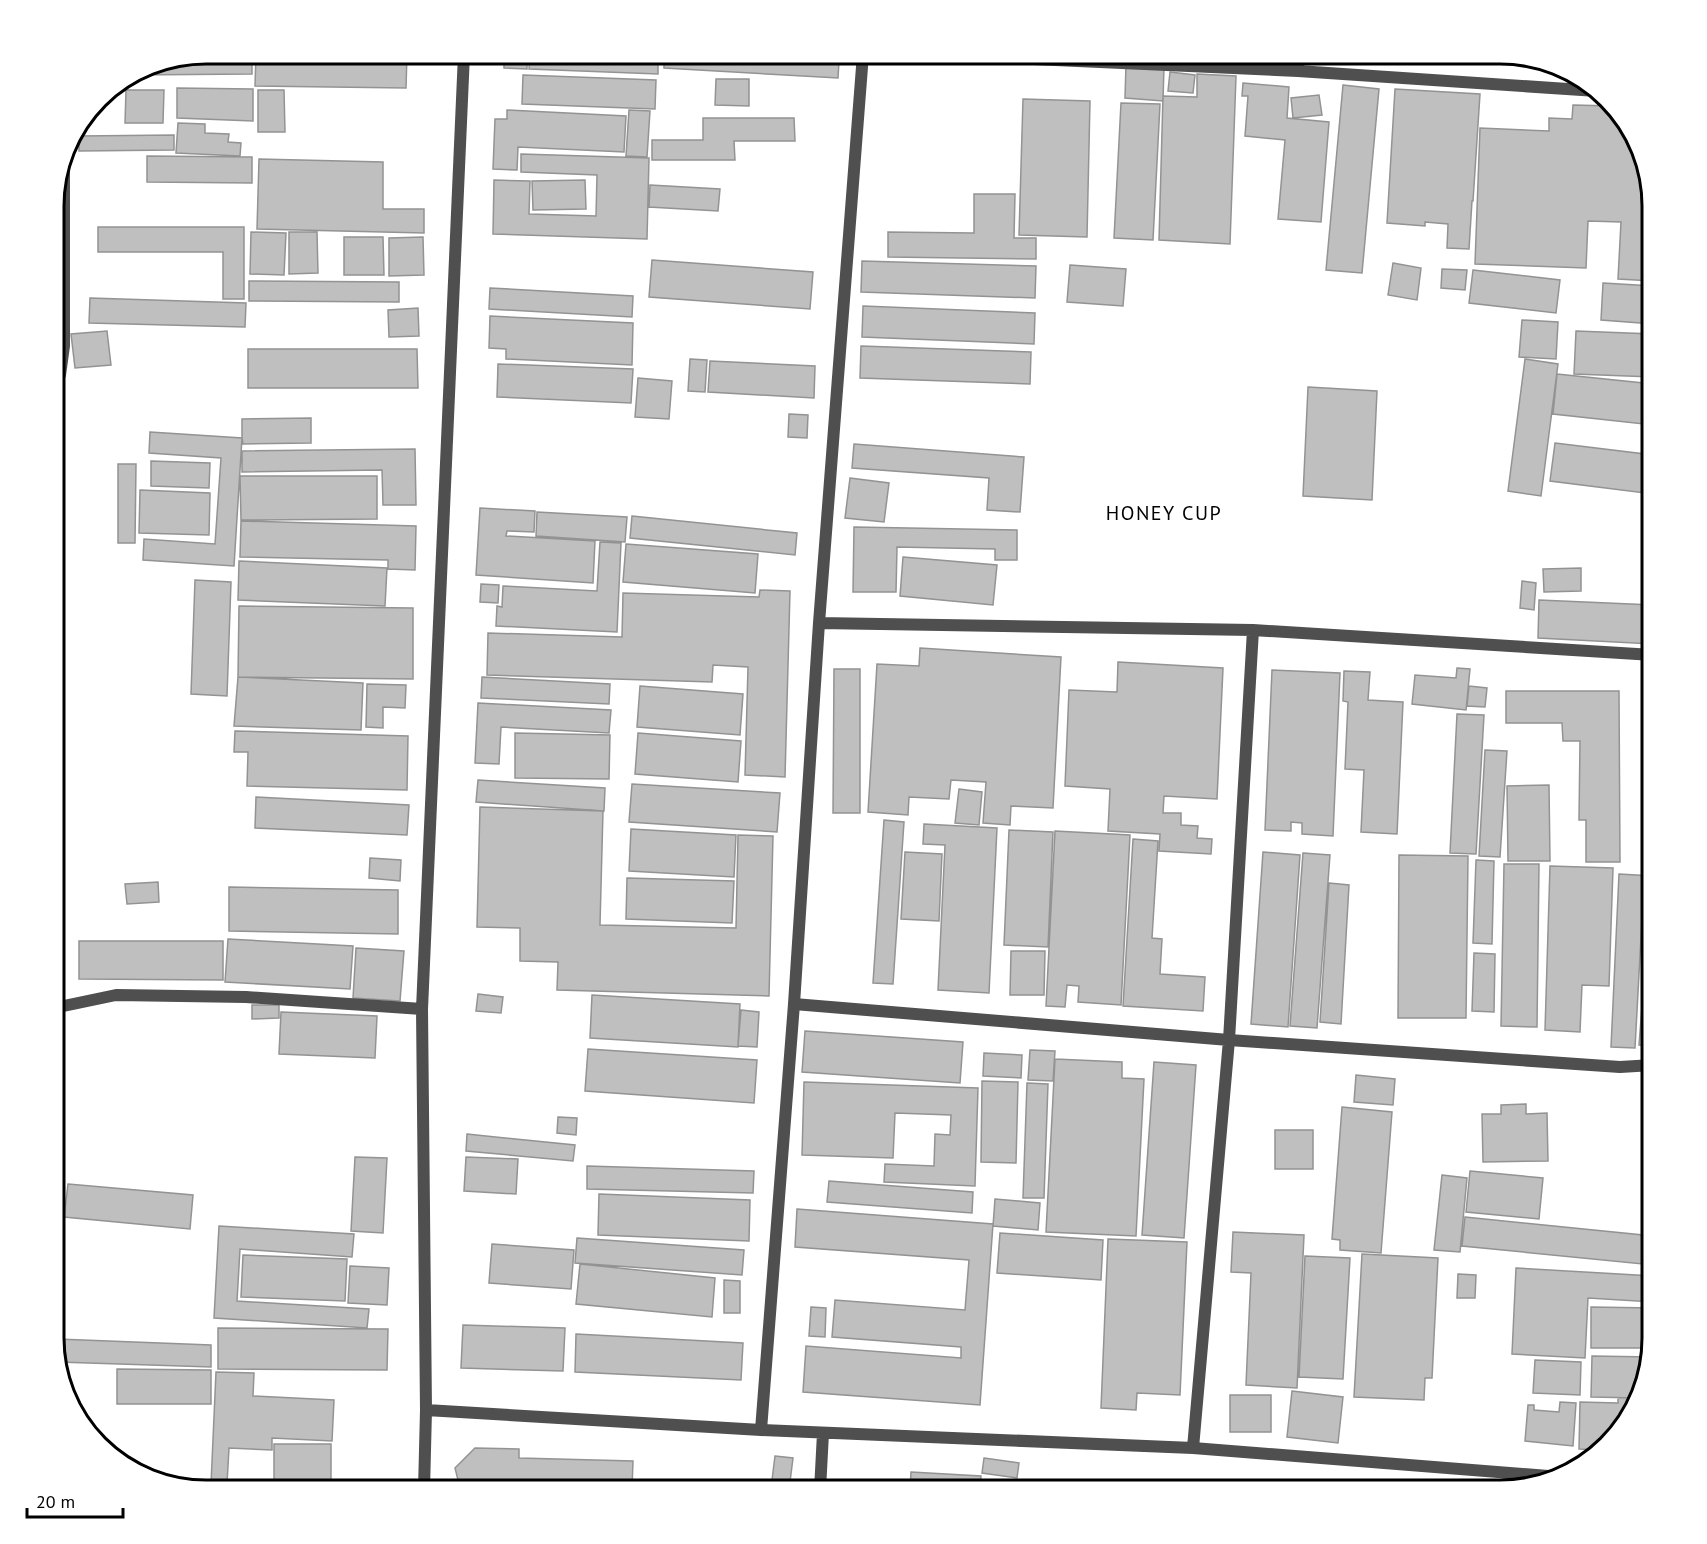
<svg xmlns="http://www.w3.org/2000/svg" width="1707" height="1544" viewBox="0 0 1707 1544" font-family="'PT Sans',sans-serif">
	<rect width="100%" height="100%" fill="#fff"/>
	<path fill="#bfbfbf" stroke="#939393" stroke-width="1.5" d="M206,54H252V74L133,75L148,65Z
		M256,54H407L406,88L255,86Z
		M504,54H527V69L504,68Z
		M530,54H658V74L529,69Z
		M664,54H828L827,61H839L838,78L664,68Z
		M1126,64L1164,66L1163,101L1125,98Z
		M1170,72L1195,75L1193,93L1168,91Z
		M1197,74L1236,76L1230,244L1159,240L1163,96L1197,97Z
		M523,75L656,80L655,109L522,104Z
		M716,79H749V106L715,105Z
		M1243,83L1289,87L1287,118L1329,122L1321,222L1278,219L1285,140L1245,136L1248,96H1242Z
		M1343,85L1379,89L1362,273L1326,270Z
		M177,88L253,89V121L177,118Z
		M1395,89L1480,94L1473,201H1472L1469,249L1447,248L1448,224L1425,222V226L1387,223Z
		M126,90H164L163,123H125Z
		M258,90H284L285,132H258Z
		M1319,95L1322,115L1293,118L1291,98Z
		M1023,99L1090,101L1087,237L1019,235Z
		M1121,103L1160,104L1153,240L1114,238Z
		M1573,105L1613,106L1641,148L1653,206V281L1618,279L1621,222L1588,221L1586,268L1475,264L1480,128L1549,131V118L1572,119Z
		M507,110L626,116L624,152L518,147L517,170L493,169L495,119H507Z
		M629,110L650,111L647,157L626,156Z
		M703,118H794L795,141H734L735,160H652V140H703Z
		M178,123L205,124V133L229,134L228,142L241,143L240,156L176,153Z
		M174,135V150L79,151V136Z
		M521,154L649,158L647,239L493,234L494,180L530,181L529,214L596,216L597,175L521,172Z
		M147,156L252,157V183L147,182Z
		M259,159L383,162V209H424V233L257,229Z
		M585,180L586,209L533,210L532,181Z
		M650,185L720,189L718,211L649,207Z
		M974,194H1015L1014,238H1036V259L888,257V232L974,233Z
		M98,227H244V299H223V252H98Z
		M251,232L286,233L284,275L250,274Z
		M289,232H317L318,273L289,274Z
		M344,237H383L384,275H344Z
		M423,237L424,275L389,276V238Z
		M652,260L813,272L810,309L649,297Z
		M862,261L1036,266L1035,298L861,292Z
		M1393,263L1421,268L1417,300L1388,295Z
		M1070,265L1126,269L1123,306L1067,302Z
		M1442,269L1467,270L1465,290L1441,288Z
		M1473,270L1560,280L1556,313L1469,303Z
		M249,281L399,282V302L249,301Z
		M1603,283L1653,286V324L1601,320Z
		M490,288L633,296L632,317L489,309Z
		M90,298L246,303L245,327L89,323Z
		M863,306L1035,313L1034,344L862,337Z
		M418,308L419,336L389,337L388,310Z
		M490,316L633,323L632,365L506,359V349L489,348Z
		M1522,320L1558,322L1556,359L1519,357Z
		M107,331L111,365L75,368L71,334Z
		M1576,331L1653,334V377L1574,374Z
		M861,346L1031,352L1030,384L860,378Z
		M248,349H417L418,388H248Z
		M690,359L707,360L705,392L688,391Z
		M1525,359L1558,364L1541,496L1508,491Z
		M710,361L815,366L814,398L708,392Z
		M498,364L633,369L631,403L497,397Z
		M1557,374L1653,384V425L1553,414Z
		M638,378L672,381L669,419L635,417Z
		M1308,387L1377,391L1372,500L1303,496Z
		M789,414L808,415L807,438L788,437Z
		M311,418V443L243,444L242,438V419Z
		M150,432L242,438L234,566L143,560L144,539L215,544L221,458L149,453Z
		M1555,443L1653,455V494L1550,481Z
		M854,444L1024,457L1020,512L987,510L989,478L852,468Z
		M415,449L416,505H383L382,470L242,472V451Z
		M151,461L210,463L209,488L151,486Z
		M118,464H136L135,543H118Z
		M240,476H377V519L241,520Z
		M850,478L889,483L884,522L845,518Z
		M140,490L210,493L209,535L139,533Z
		M480,508L535,511L534,532L507,531L506,536L595,541L593,583L476,575Z
		M537,512L627,517L625,542L536,536Z
		M632,516L797,533L795,555L630,538Z
		M241,521L416,526L415,570L388,569V560L240,557Z
		M854,527L1017,530V560H995V549L897,547L896,592H853Z
		M600,542L621,543L617,632L496,626L497,606L502,607L503,586L597,591Z
		M626,544L758,554L755,593L623,582Z
		M903,557L997,565L993,605L900,596Z
		M239,561L387,568L385,606L238,600Z
		M1581,568V591L1544,592L1543,569Z
		M195,580L231,582L227,696L191,694Z
		M1522,581L1536,583L1534,610L1520,608Z
		M481,584L499,585L498,603L480,602Z
		M760,590L790,591L785,777L745,775L748,667L713,665L712,682L487,675L488,633L622,637L623,593L759,597Z
		M1539,600L1653,605V644L1538,638Z
		M239,606L413,608V679L238,677Z
		M920,648L1061,657L1053,808L1011,806L1010,825L983,823L986,782L951,780L949,799L909,797L908,815L868,812L877,664L919,666Z
		M1118,662L1223,668L1217,799L1164,796L1163,813H1181V825L1198,826L1197,838L1212,839L1211,854L1159,851L1160,834L1108,831L1110,789L1065,786L1069,690L1117,692Z
		M1457,668L1470,669L1466,710L1412,704L1415,675L1456,678Z
		M834,669H860V813H833Z
		M1272,670L1340,673L1333,836L1302,834V823L1291,822V831L1265,830Z
		M1344,671L1370,672L1368,700L1403,702L1397,834L1361,832L1364,770L1345,769L1348,702L1343,701Z
		M238,677L363,683L361,730L234,726Z
		M482,677L610,684L609,704L481,698Z
		M367,684L406,685L405,708L383,707V728L366,727Z
		M640,686L743,694L740,735L637,727Z
		M1469,686L1487,688L1485,707L1467,706Z
		M1506,691H1619L1620,862H1586V820H1579L1580,741H1563L1562,723H1506Z
		M478,703L611,710L609,733L501,727L499,764L475,763Z
		M1457,714L1484,715L1476,854L1450,853Z
		M235,731L408,736L407,790L247,786L248,752H234Z
		M515,733L610,735L609,779L515,778Z
		M638,733L741,741L738,782L635,774Z
		M1485,750L1507,751L1500,857L1479,856Z
		M478,780L605,788L604,811L476,802Z
		M632,784L780,793L777,832L629,822Z
		M1549,785L1550,861H1508L1507,786Z
		M959,789L982,792L979,825L955,823Z
		M256,797L409,805L407,835L255,828Z
		M480,807L603,811L600,925L736,928L738,835L773,836L769,996L557,990L558,962L520,961V928L477,927Z
		M884,820L904,822L893,984L873,983Z
		M924,824L997,828L989,993L938,990L945,845L923,844Z
		M631,829L736,835L734,877L629,871Z
		M1009,830L1053,832L1048,947L1004,945Z
		M1055,831L1130,835L1121,1005L1078,1002L1079,986L1067,985L1065,1007L1046,1006Z
		M1133,839L1158,841L1152,938L1162,939L1160,974L1205,977L1203,1011L1123,1006Z
		M905,852L942,854L939,921L901,919Z
		M1263,852L1300,855L1288,1027L1251,1024Z
		M1303,853L1330,855L1317,1028L1290,1026Z
		M1399,855L1468,856L1466,1018H1398Z
		M370,858L401,860L400,881L369,878Z
		M1476,860L1494,861L1492,944L1473,943Z
		M1504,864H1539L1537,1027L1501,1026Z
		M1550,866L1613,868L1609,986L1582,985L1580,1032L1545,1030Z
		M1619,874L1653,876V901L1643,900L1635,1048L1611,1047Z
		M627,878L734,881L732,923L626,919Z
		M158,882L159,902L127,904L125,884Z
		M1329,883L1349,885L1341,1024L1320,1022Z
		M229,887L398,890V934L229,931Z
		M1650,903L1653,904V1046L1639,1045Z
		M228,939L353,946L350,989L225,982Z
		M79,941H223V980L79,979Z
		M356,948L404,951L400,1001L353,998Z
		M1011,951H1045L1044,995H1010Z
		M1474,953L1495,954L1494,1012L1472,1011Z
		M478,994L503,997L501,1013L476,1011Z
		M592,995L740,1004L738,1047L590,1038Z
		M252,1005H279V1018L252,1019Z
		M741,1010L759,1012L757,1047L738,1046Z
		M281,1012L377,1016L375,1058L279,1054Z
		M805,1031L963,1042L960,1083L802,1072Z
		M588,1049L757,1060L754,1103L585,1091Z
		M1030,1050L1055,1051L1053,1081L1028,1080Z
		M984,1053L1022,1055L1021,1078L983,1076Z
		M1055,1059L1122,1062V1078L1144,1079L1136,1236L1046,1232Z
		M1154,1062L1196,1065L1184,1238L1142,1235Z
		M1356,1075L1395,1079L1393,1105L1354,1102Z
		M982,1081L1018,1082L1016,1163L981,1162Z
		M804,1082L978,1088L975,1186L884,1182L885,1164L934,1166L935,1134L950,1135L951,1115L895,1113L893,1158L802,1155Z
		M1027,1083L1048,1084L1044,1198H1023Z
		M1526,1104V1114L1547,1113L1548,1161L1483,1162L1482,1114H1501V1105Z
		M1342,1107L1392,1112L1381,1253L1340,1250V1240L1332,1239Z
		M558,1117L577,1118L576,1135L557,1133Z
		M1275,1130H1313V1169H1275Z
		M467,1134L575,1145L573,1161L466,1151Z
		M355,1157L387,1158L383,1233L351,1231Z
		M466,1157L518,1159L516,1194L464,1191Z
		M587,1166L754,1171L753,1193L587,1189Z
		M1470,1171L1543,1178L1539,1219L1466,1212Z
		M1442,1175L1467,1178L1460,1252L1434,1250Z
		M829,1181L973,1192L972,1213L827,1202Z
		M68,1184L193,1195L190,1229L64,1217Z
		M599,1194L750,1200L749,1241L598,1235Z
		M995,1199L1040,1203L1038,1230L993,1226Z
		M797,1209L993,1224L980,1405L803,1392L806,1346L961,1358V1347L832,1337L835,1300L965,1310L969,1260L795,1247Z
		M1465,1217L1653,1236V1265L1462,1246Z
		M219,1226L354,1234L352,1257L240,1249L237,1301L369,1309L367,1328L214,1318Z
		M1233,1232L1304,1235L1297,1388L1246,1385L1251,1273L1231,1272Z
		M1000,1233L1103,1240L1101,1280L997,1273Z
		M577,1238L744,1250L742,1275L575,1263Z
		M1108,1239L1187,1242L1180,1395L1137,1393L1136,1410L1101,1408Z
		M492,1244L574,1250L571,1289L489,1283Z
		M1362,1254L1438,1258L1432,1378H1425L1424,1400L1354,1397Z
		M243,1255L347,1259L345,1301L241,1297Z
		M1305,1256L1350,1258L1343,1379L1299,1377Z
		M580,1264L715,1278L712,1317L576,1304Z
		M350,1266L389,1268L387,1305L348,1303Z
		M1516,1268L1653,1276V1302L1588,1298L1585,1358L1512,1354Z
		M1458,1274L1476,1275L1475,1298H1457Z
		M724,1280L740,1281V1313H724Z
		M811,1307L826,1308L825,1337L809,1336Z
		M1591,1307L1653,1308V1348H1591Z
		M463,1325L565,1328L563,1371L461,1368Z
		M218,1328L388,1329L387,1370L218,1369Z
		M576,1334L743,1343L741,1380L575,1372Z
		M57,1339L211,1345V1367L58,1362Z
		M1592,1356L1651,1357L1640,1398L1591,1397Z
		M1535,1360L1581,1362L1580,1395L1533,1393Z
		M117,1369L211,1370V1404H117Z
		M216,1372L254,1373L253,1396L334,1400L332,1441L272,1438V1450L229,1448L227,1484H211Z
		M1292,1391L1343,1397L1338,1443L1287,1437Z
		M1230,1395H1271V1432H1230Z
		M1618,1398L1637,1399V1403L1609,1445L1602,1450L1579,1449L1580,1402L1618,1403Z
		M1560,1402L1576,1403L1573,1446L1525,1441L1528,1405H1534V1410L1559,1412Z
		M274,1444H331V1487H274Z
		M475,1448L519,1449V1458L633,1461L632,1489L459,1484L455,1468Z
		M775,1456L793,1458L790,1482L772,1480Z
		M984,1458L1019,1463L1017,1478L982,1473Z
		M911,1472L981,1476L980,1490H910Z"/>
	<g fill="none" stroke-linecap="round" stroke-linejoin="round">
		<path stroke="#4f4f4f" stroke-width="12" d="M863,54L819,623L1253,630L1653,655
			M923,54L1298,71
			M1299,54L1298,71L1597,91
			M54,382L60,375L64,346V161
			M1253,630L1229,1040L1620,1067L1653,1065
			M794,1004L819,623
			M54,1008L116,995L246,997L422,1009
			M426,1410L761,1430L1193,1448L1561,1477
			M761,1430L794,1004L1229,1040L1193,1448
			M424,1490L426,1410L422,1009L464,54
			M820,1490L823,1433"/>
	</g>
	<g text-anchor="middle" stroke-width="4.5" stroke-linejoin="round" paint-order="stroke">
		<g font-size="20" letter-spacing="1.5" fill="#000" stroke="#fff">
			<text x="1164" y="520">HONEY CUP</text>
		</g>
	</g>
	<path d="M0 0H1707V1544H0ZM206 64H1500A142 142 0 0 1 1642 206V1338A142 142 0 0 1 1500 1480H206A142 142 0 0 1 64 1338V206A142 142 0 0 1 206 64Z" fill="#fff" fill-rule="evenodd"/>
	<path fill="none" stroke="#000" stroke-width="3" d="M206 64H1500A142 142 0 0 1 1642 206V1338A142 142 0 0 1 1500 1480H206A142 142 0 0 1 64 1338V206A142 142 0 0 1 206 64Z"/>
	<path d="M27 1508v9h96v-9" fill="none" stroke="#000000" stroke-width="3"/>
	<text x="36" y="1508" font-size="18" fill="#000000" stroke="#ffffff" stroke-width="4.5" paint-order="stroke">20 m</text>
</svg>
